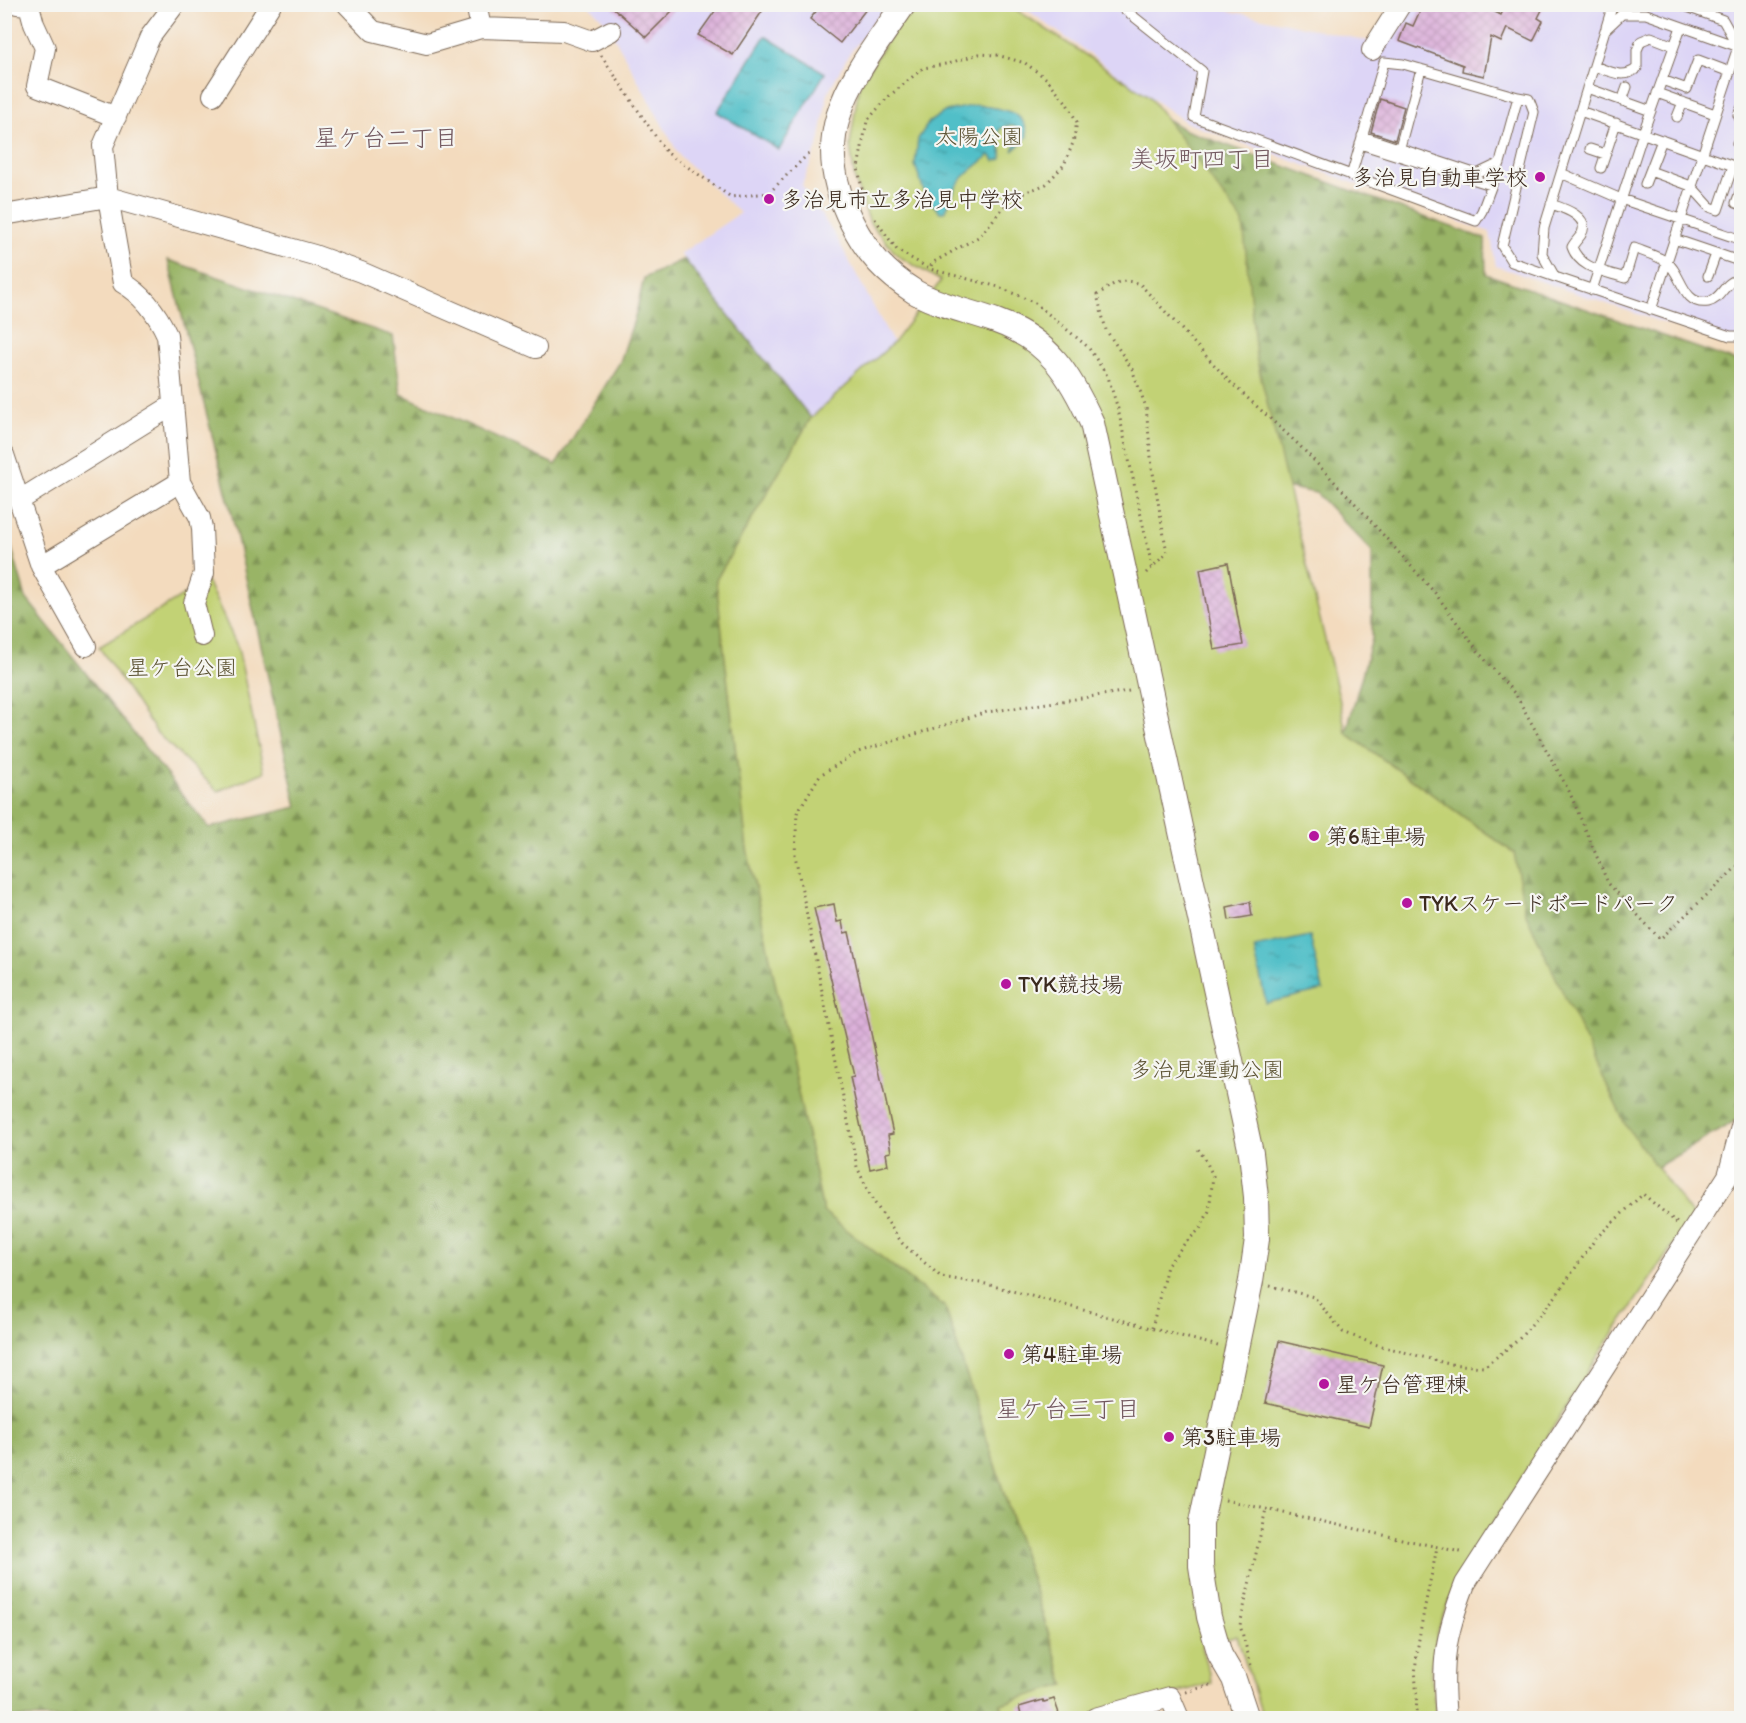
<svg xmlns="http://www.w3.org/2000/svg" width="1746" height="1723" viewBox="0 0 1746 1723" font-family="Itim,'Klee One',sans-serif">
	<defs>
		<pattern id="forest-firs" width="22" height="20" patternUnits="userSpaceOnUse" patternTransform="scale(1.5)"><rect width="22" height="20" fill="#99b466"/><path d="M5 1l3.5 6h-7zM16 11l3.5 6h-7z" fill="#7e9353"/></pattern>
		<pattern id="water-ripples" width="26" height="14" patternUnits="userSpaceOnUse" patternTransform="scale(1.5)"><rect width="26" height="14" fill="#51bfc8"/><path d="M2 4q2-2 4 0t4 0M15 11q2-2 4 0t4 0" fill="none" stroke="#449ba2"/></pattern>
		<pattern id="building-cross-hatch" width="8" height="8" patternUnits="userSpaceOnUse" patternTransform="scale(1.5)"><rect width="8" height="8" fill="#dcb1da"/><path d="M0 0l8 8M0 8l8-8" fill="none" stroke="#be98bb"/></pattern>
	</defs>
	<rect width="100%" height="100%" fill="#f6f6f2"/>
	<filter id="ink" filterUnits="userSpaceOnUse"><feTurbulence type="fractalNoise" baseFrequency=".0167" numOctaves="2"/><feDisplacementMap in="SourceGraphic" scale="12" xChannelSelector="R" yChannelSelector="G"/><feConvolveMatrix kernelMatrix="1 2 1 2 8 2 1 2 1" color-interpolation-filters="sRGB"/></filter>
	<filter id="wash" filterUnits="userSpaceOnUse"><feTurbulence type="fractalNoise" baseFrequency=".008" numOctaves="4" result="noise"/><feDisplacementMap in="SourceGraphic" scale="24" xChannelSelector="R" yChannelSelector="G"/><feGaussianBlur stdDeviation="1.35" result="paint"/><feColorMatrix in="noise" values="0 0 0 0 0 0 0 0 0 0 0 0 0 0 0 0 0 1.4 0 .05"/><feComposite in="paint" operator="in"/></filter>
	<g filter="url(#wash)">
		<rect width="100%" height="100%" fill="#f3dbbe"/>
		<path fill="#ddd5f6" d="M589,5H887L849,54L828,92L819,142L802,185L838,240L893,343L811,418L680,254L740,213L679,155L607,24Z
			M1020,5H1202L1382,44L1407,5H1741V349L1496,266L1490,232L1187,123Z"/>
		<path fill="url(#forest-firs)" stroke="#6a6f42" stroke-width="1.5" d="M1110,85L1185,130L1485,239L1486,274L1741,363L1742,1111L1740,1118L1645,1174L1496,1330L1514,853L1346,733L1372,639V551L1316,493L1244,479Z
			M684,259L811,418L716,580L747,848L823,1211L945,1307L1065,1686L1001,1704L1003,1718H5L4,522L26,598L209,828L297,807L231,511L168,260L393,336L401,394L556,465L620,362L636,314L644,278Z"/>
		<path fill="#c2d274" stroke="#7e7e49" stroke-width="1.5" d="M910,5H1009L1149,96L1243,222L1256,357L1339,697L1346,733L1514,853L1525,912L1626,1126L1693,1216L1596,1359L1469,1561C1450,1594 1435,1627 1432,1667C1431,1683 1435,1702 1436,1718H1263L1237,1636L1201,1647L1212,1683L1087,1718H1005L1001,1704L1065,1685L945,1307L823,1211L747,848L716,580L811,418L893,343L941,281L898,256L870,223L855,181L850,145L859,85Z
			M207,581L238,648L264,772L218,791L157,733L99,647Z"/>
		<path fill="url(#water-ripples)" stroke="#467473" stroke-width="1.5" d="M765,36L825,73L779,150L717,112Z
			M977,105C999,109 1027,109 1027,137L1013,151L1018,137L1016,127C1010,125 1004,125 999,130L1002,159L995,161L990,155C978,165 962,175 955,189C951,198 950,204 944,212H940L926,197L915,165L918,139L929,122L946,111Z
			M1310,936L1323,990L1266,1003L1254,948Z"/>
		<g id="blocks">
			<path fill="url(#building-cross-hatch)" d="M609,4H679L646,37Z
				M720,4H767L733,55L698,35Z
				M822,4H870L840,43L810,19Z
				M1423,4H1478L1501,15L1506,4H1545L1538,18L1543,21L1533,41L1507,28L1501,42L1491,37L1484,76L1462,71L1463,65L1399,41L1406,23L1413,26Z
				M1380,99L1404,107L1395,140L1371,132Z
				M1228,563L1243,645L1214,650L1200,569Z
				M1250,902L1252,916L1229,920L1227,907Z
				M834,904L837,922L842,921L844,933L849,932L893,1134L888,1135L891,1152L886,1153L888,1165L870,1169L850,1077L854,1076L814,908Z
				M1279,1341L1383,1365L1369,1427L1265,1403Z
				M1054,1699L1061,1719H1022L1019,1707L1043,1700L1044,1702Z"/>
		</g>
	</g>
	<g filter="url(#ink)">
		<use href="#blocks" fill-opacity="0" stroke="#7b6856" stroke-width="1.5"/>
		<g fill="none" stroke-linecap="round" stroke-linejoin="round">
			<defs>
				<path id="service" d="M1118,4L1202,71L1194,117L1476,221L1482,211L1500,163L1518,97L1403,64L1384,62L1351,176
					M1606,27L1613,4
					M1742,48L1646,14H1622L1605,30L1544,228L1542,254L1555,277L1730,336H1742
					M1594,66C1609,71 1624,80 1637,68V50L1641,41L1651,37L1674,46
					M1662,80L1687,89L1698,60L1730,72
					M1587,88L1651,111
					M1657,93L1715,114
					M1518,97L1529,99L1534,112L1502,246L1512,262L1555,277
					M1622,101L1627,87
					M1742,107L1738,115L1742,123
					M1580,111L1742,169
					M1677,117L1683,102
					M1362,136L1477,174L1500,163
					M1737,143L1742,145
					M1360,144L1491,185
					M1400,147L1421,69
					M1590,149L1605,154
					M1601,168L1616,123
					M1650,171L1691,186L1710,207L1718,210L1733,166
					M1561,173L1621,199L1742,240
					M1645,184L1662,140
					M1742,187L1736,203L1742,205
					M1551,204C1563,208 1592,217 1581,235C1578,239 1574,243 1572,247C1580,269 1604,271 1625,278L1634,248C1644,252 1659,256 1668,263C1682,275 1683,306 1708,302C1723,299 1723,280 1742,279
					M1674,239L1739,261
					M1708,276L1716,254
					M1592,290L1643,133L1681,27
					M1651,310L1738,47L1723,20L1679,4"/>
				<path id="minor" d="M17,4L29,5L34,24L45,48L37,86L116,117
					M347,4L373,31L427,44L481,28L476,4
					M481,28L564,31L592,41L611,31
					M1372,50L1401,4
					M213,95L271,4
					M4,215L108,197L314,255L361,272L536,348
					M4,455L41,566L86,646
					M180,482L200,518L202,528L204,573L194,603L202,636
					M20,500L173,405
					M41,566L180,482L167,335C157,313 144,295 123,283L108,197L103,146L150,37L175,4
					M1095,1718L1170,1697L1179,1718
					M1446,1718C1441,1663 1445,1636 1465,1584L1728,1176L1742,1123"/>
				<path id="tertiary" d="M904,4C853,78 805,132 852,223C868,254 885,273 915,292C940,306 969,311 996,321C1049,340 1070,375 1092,423L1251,1153L1256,1197L1257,1239L1251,1281L1201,1523V1566L1209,1617L1220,1655L1234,1679L1247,1718"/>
			</defs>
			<use href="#service" stroke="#7b6856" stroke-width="11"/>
			<use href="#minor" stroke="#7b6856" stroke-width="22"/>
			<use href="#tertiary" stroke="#7b6856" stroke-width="26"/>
			<path stroke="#7b6856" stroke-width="3" stroke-dasharray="1.5 4.5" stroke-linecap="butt" d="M601,55L666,152L731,197L769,193L807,155L812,153
				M862,189L858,168L867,121L887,98L923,68L946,64L979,54L997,55L1025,63L1047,79L1066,102L1077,122L1073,143L1064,165L1046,184L1010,199L980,236L932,263L930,269
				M875,219L897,250L930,269L999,287L1035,303L1088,347L1108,377L1118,409L1152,567
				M1146,573L1167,553L1152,467L1146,407L1132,369L1106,330L1097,295C1114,284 1119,277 1140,284L1229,381L1298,444L1352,500L1435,593L1481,655L1516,695L1569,791L1608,883L1660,939L1742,862
				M1129,691L987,712L858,752L820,775L797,813L795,855L857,1167L872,1199L902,1243L941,1277L986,1284L1218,1346
				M1270,1286L1314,1297L1343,1332L1374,1344L1449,1364L1484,1367L1519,1339L1556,1296L1596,1238L1643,1194L1677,1223
				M1152,1328L1167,1266L1185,1243L1200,1229L1209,1211L1213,1176L1205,1159L1196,1146
				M1225,1500L1465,1553
				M1251,1665L1240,1625L1266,1509
				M1186,1692L1214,1684
				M1415,1718C1419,1700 1414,1681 1416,1662C1420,1623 1430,1585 1437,1547"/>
			<use href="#service" stroke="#fff" stroke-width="9"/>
			<use href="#minor" stroke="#fff" stroke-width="20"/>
			<use href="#tertiary" stroke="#fff" stroke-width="24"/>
		</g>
	</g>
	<g fill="#b5179e" stroke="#f6f6f2" stroke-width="2">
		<circle cx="1540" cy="177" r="6"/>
		<circle cx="769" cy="199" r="6"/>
		<circle cx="1314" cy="836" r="6"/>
		<circle cx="1407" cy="903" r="6"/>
		<circle cx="1006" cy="984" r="6"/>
		<circle cx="1009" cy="1354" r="6"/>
		<circle cx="1324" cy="1384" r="6"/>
		<circle cx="1169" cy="1437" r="6"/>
	</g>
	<g text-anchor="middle" stroke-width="4.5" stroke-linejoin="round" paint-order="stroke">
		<g font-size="22" fill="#5d5434" stroke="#f6f6f2">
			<text x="979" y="144">太陽公園</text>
			<text x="182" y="675">星ケ台公園</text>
			<text x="1207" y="1077">多治見運動公園</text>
		</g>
		<g font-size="22" fill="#3b2a1e" stroke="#f6f6f2" text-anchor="start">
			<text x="1528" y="185" text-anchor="end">多治見自動車学校</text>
			<text x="781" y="207">多治見市立多治見中学校</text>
			<text x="1326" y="844">第6駐車場</text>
			<text x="1419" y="911">TYKスケードボードパーク</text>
			<text x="1018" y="992">TYK競技場</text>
			<text x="1021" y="1362">第4駐車場</text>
			<text x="1336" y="1392">星ケ台管理棟</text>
			<text x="1181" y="1445">第3駐車場</text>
		</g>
		<g font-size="24" fill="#735960" stroke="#f6f6f2">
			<text x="386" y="146">星ケ台二丁目</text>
			<text x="1202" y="167">美坂町四丁目</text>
			<text x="1068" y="1417">星ケ台三丁目</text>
		</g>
	</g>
	<rect width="1746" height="1723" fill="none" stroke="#f6f6f2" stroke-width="24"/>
</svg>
